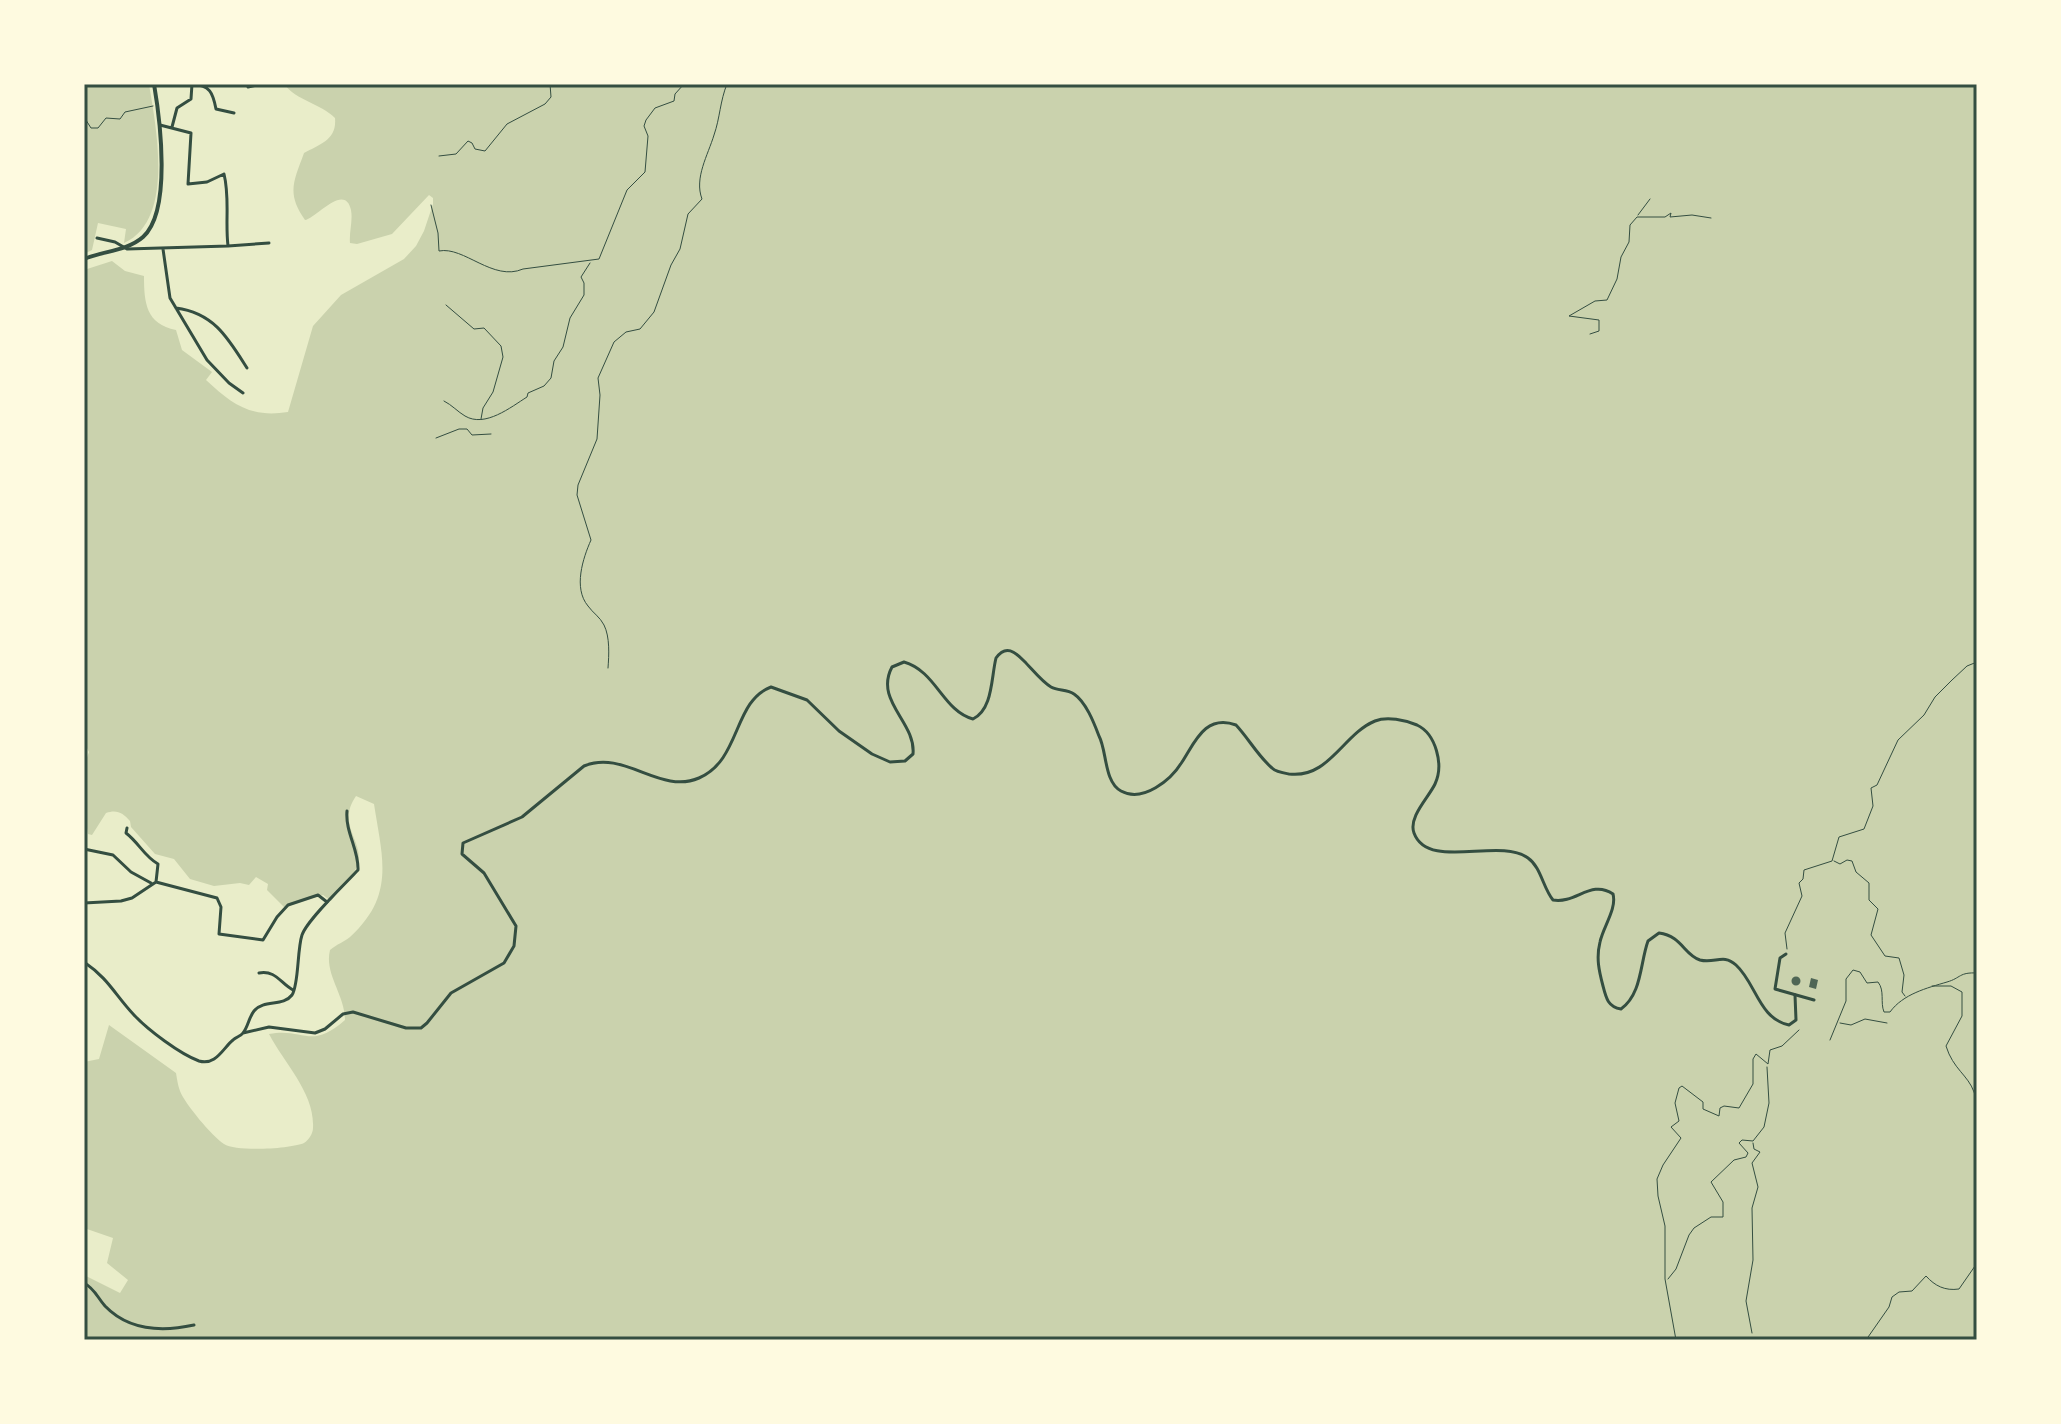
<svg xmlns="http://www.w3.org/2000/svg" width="2061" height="1424" viewBox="0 0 2061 1424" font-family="'Roboto Serif',serif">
	<rect width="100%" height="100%" fill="#e9edc9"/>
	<path fill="#cad2ad" d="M84,84H149C156,127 175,220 124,243L126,229L98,223L92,250L84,254Z
		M284,84H1977V1340H84V1275L120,1293L128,1280L107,1263L113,1238L84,1228V1062L99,1059L109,1025L176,1073C177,1079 178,1086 180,1091C185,1104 212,1136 224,1144C236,1152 290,1149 304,1143C309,1140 313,1133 313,1128C315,1093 284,1063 269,1034C304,1027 310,1051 345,1020C345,995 324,974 330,950C337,944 344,942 350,937C396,895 382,857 374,804L356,796C336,825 364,841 358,864C354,876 339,890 331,901L323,895L293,903L286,909L267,890L268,884L256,877L249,885L240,883L214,886L190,879L174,859L155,854L131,827L130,821C123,813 117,809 106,813L92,835L88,834L84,810V766L89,752L84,742V270L112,261L125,271L144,276C144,303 146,324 176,330L182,350L212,372L206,380C232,404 250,418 288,412L313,326L341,295L404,259L416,246L424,231L433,204V198L429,195L392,234L357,244L350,243C349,232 353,221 351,210C345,182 316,218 305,220C286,193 294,181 304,153C320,144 337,140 335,118C320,103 297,101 284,84Z"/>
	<path fill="#4f6655" d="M1791.5 981a4.5 4.5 0 1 1 9 0a4.5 4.5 0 1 1-9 0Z
		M1811,978L1818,980L1816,989L1809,987Z"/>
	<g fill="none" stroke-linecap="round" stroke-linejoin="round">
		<path stroke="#344e41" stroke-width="1" d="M84,117L91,128H98L106,118L120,119L125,112L153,106
			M439,156L456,154L468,141L472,143L475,149L485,151L507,124L545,104L551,97L550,84
			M431,205L438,233L439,251C464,246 493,282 523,269L599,259L627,190L645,172L648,136L644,126L646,120L655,108L674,101L675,94L684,84
			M1638,215L1650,199
			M446,305L474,329L484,328L501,346L503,357L493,392L483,408L481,419
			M1590,334L1599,331V320L1569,316L1595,301L1607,300L1617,279L1621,257L1629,242L1630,225L1637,217H1665L1671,213L1670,217L1692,215L1711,218
			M444,401C452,405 458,412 465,416C485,428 511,407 527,397L528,393L544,386L551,378L554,361L563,347L570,318L584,295V283L581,277L590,263
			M436,438L459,429H467L472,435L491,434
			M608,668C609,655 610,637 604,625C600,617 593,613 588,606C573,588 583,558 591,540L577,495L578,485L597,439L600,395L598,378L614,342L626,332L640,329L654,312L671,265L680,249L688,214L702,199C694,178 708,155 714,135C720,118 720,101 727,84
			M1834,861L1840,864L1847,860L1852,861L1856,872L1869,883V900L1878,909L1871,935L1885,956L1899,958L1904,975L1902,992L1905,996
			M1787,949L1785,933L1802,896L1799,883L1803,879L1804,870L1832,861L1839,837L1864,829L1873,806L1871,788L1877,785L1898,740L1924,715L1935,697L1952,680L1967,666L1977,662
			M1932,986H1951L1962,992V1016L1946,1046C1953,1069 1968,1075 1974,1092C1976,1097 1976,1107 1977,1111
			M1840,1023L1851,1025L1865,1019L1887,1023
			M1830,1040L1846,1001V979L1853,970L1860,972L1867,983L1878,982C1885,991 1880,1002 1884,1012H1890C1903,994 1927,988 1947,982C1961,978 1959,972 1977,973
			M1668,1279L1676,1269L1689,1235L1694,1228L1711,1217H1723V1202L1711,1182L1734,1160L1746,1157L1748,1153L1739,1143L1742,1140L1753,1141L1764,1127L1769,1103L1767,1067
			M1752,1333L1746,1301L1753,1260L1752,1208L1758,1187L1752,1163L1760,1152L1754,1149L1753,1143
			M1676,1340L1665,1279V1226L1658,1196L1657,1179L1663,1165L1681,1138L1671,1127L1679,1121L1675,1103L1679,1088L1682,1086L1703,1102V1109L1719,1116L1720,1108L1724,1106L1739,1108L1753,1084V1059L1756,1054L1768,1064L1770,1050L1782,1046L1799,1030
			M1866,1340L1889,1307L1892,1297L1899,1292L1912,1291L1926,1276C1935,1286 1945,1291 1959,1289L1975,1266L1977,1270"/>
		<path stroke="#344e41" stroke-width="3" d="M192,84C210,85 213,93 216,109L234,113
			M248,87L262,84
			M172,127L177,108L191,99L192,84
			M97,238L115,242L127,249L228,246C225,221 230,198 224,174L207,182L188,184L191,133L160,125
			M228,246L269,243
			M163,249L170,298L207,360L229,383L243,393
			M176,308C214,313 228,338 247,368
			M84,849L113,855L131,872L151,883
			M156,882L217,898L221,907L219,934L263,940L277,917L288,905L318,895L327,902
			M84,903L121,901L132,898L156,882L158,864C144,856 139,843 126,833L127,828
			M1786,954L1780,958L1775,989L1814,1000
			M259,973C276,970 280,983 293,990
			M84,1283C95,1289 97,1297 105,1306C129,1331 162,1332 194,1325"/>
		<path stroke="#344e41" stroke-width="3" d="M84,962C109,979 115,995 134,1015C148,1030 180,1054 199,1061C216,1066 223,1048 233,1040C236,1037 241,1036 243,1033C248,1027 249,1017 254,1011C264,999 283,1007 292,995C299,984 297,950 302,935C307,920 345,884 358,870C359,850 345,832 347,811
			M243,1033L269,1027L315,1033L325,1029L343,1014L353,1012L406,1028H421L427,1023L451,993L504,963L514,946L516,926L484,873L462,854L463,843L522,817L584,766C624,749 660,795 699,778C741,760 733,701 771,687L807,700L839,731L872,754L890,762L905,761L913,754C916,722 874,701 892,667L904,662C936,671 943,711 973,719C993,709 991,678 996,658C1006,644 1015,652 1024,661C1032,669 1042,682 1051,687C1058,691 1067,689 1074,694C1086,702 1094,723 1099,736C1107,751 1104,782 1121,791C1143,803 1171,780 1182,762C1195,742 1205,714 1236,725C1249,739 1258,756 1272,768C1276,772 1283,773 1289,774C1329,779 1343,734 1375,721C1387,716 1405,720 1417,725C1436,734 1444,765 1435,784C1429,797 1408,817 1414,833C1428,871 1499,837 1528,858C1541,867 1543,888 1553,900C1576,904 1591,879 1613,894C1617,909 1603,927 1600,942C1596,958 1599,971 1603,986C1606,998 1608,1007 1621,1009C1642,994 1640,963 1648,941L1659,933C1682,936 1684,955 1700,960C1715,964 1723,953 1736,965C1756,983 1759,1019 1789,1025L1796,1020L1795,995"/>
		<path stroke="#344e41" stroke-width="4" d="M84,259C103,251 127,251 143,237C172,211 160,119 154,84"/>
	</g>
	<rect width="2061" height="1424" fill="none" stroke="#fefae0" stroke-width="172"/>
	<rect x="86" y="86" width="1889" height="1252" fill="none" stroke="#344e41" stroke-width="3"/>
</svg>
